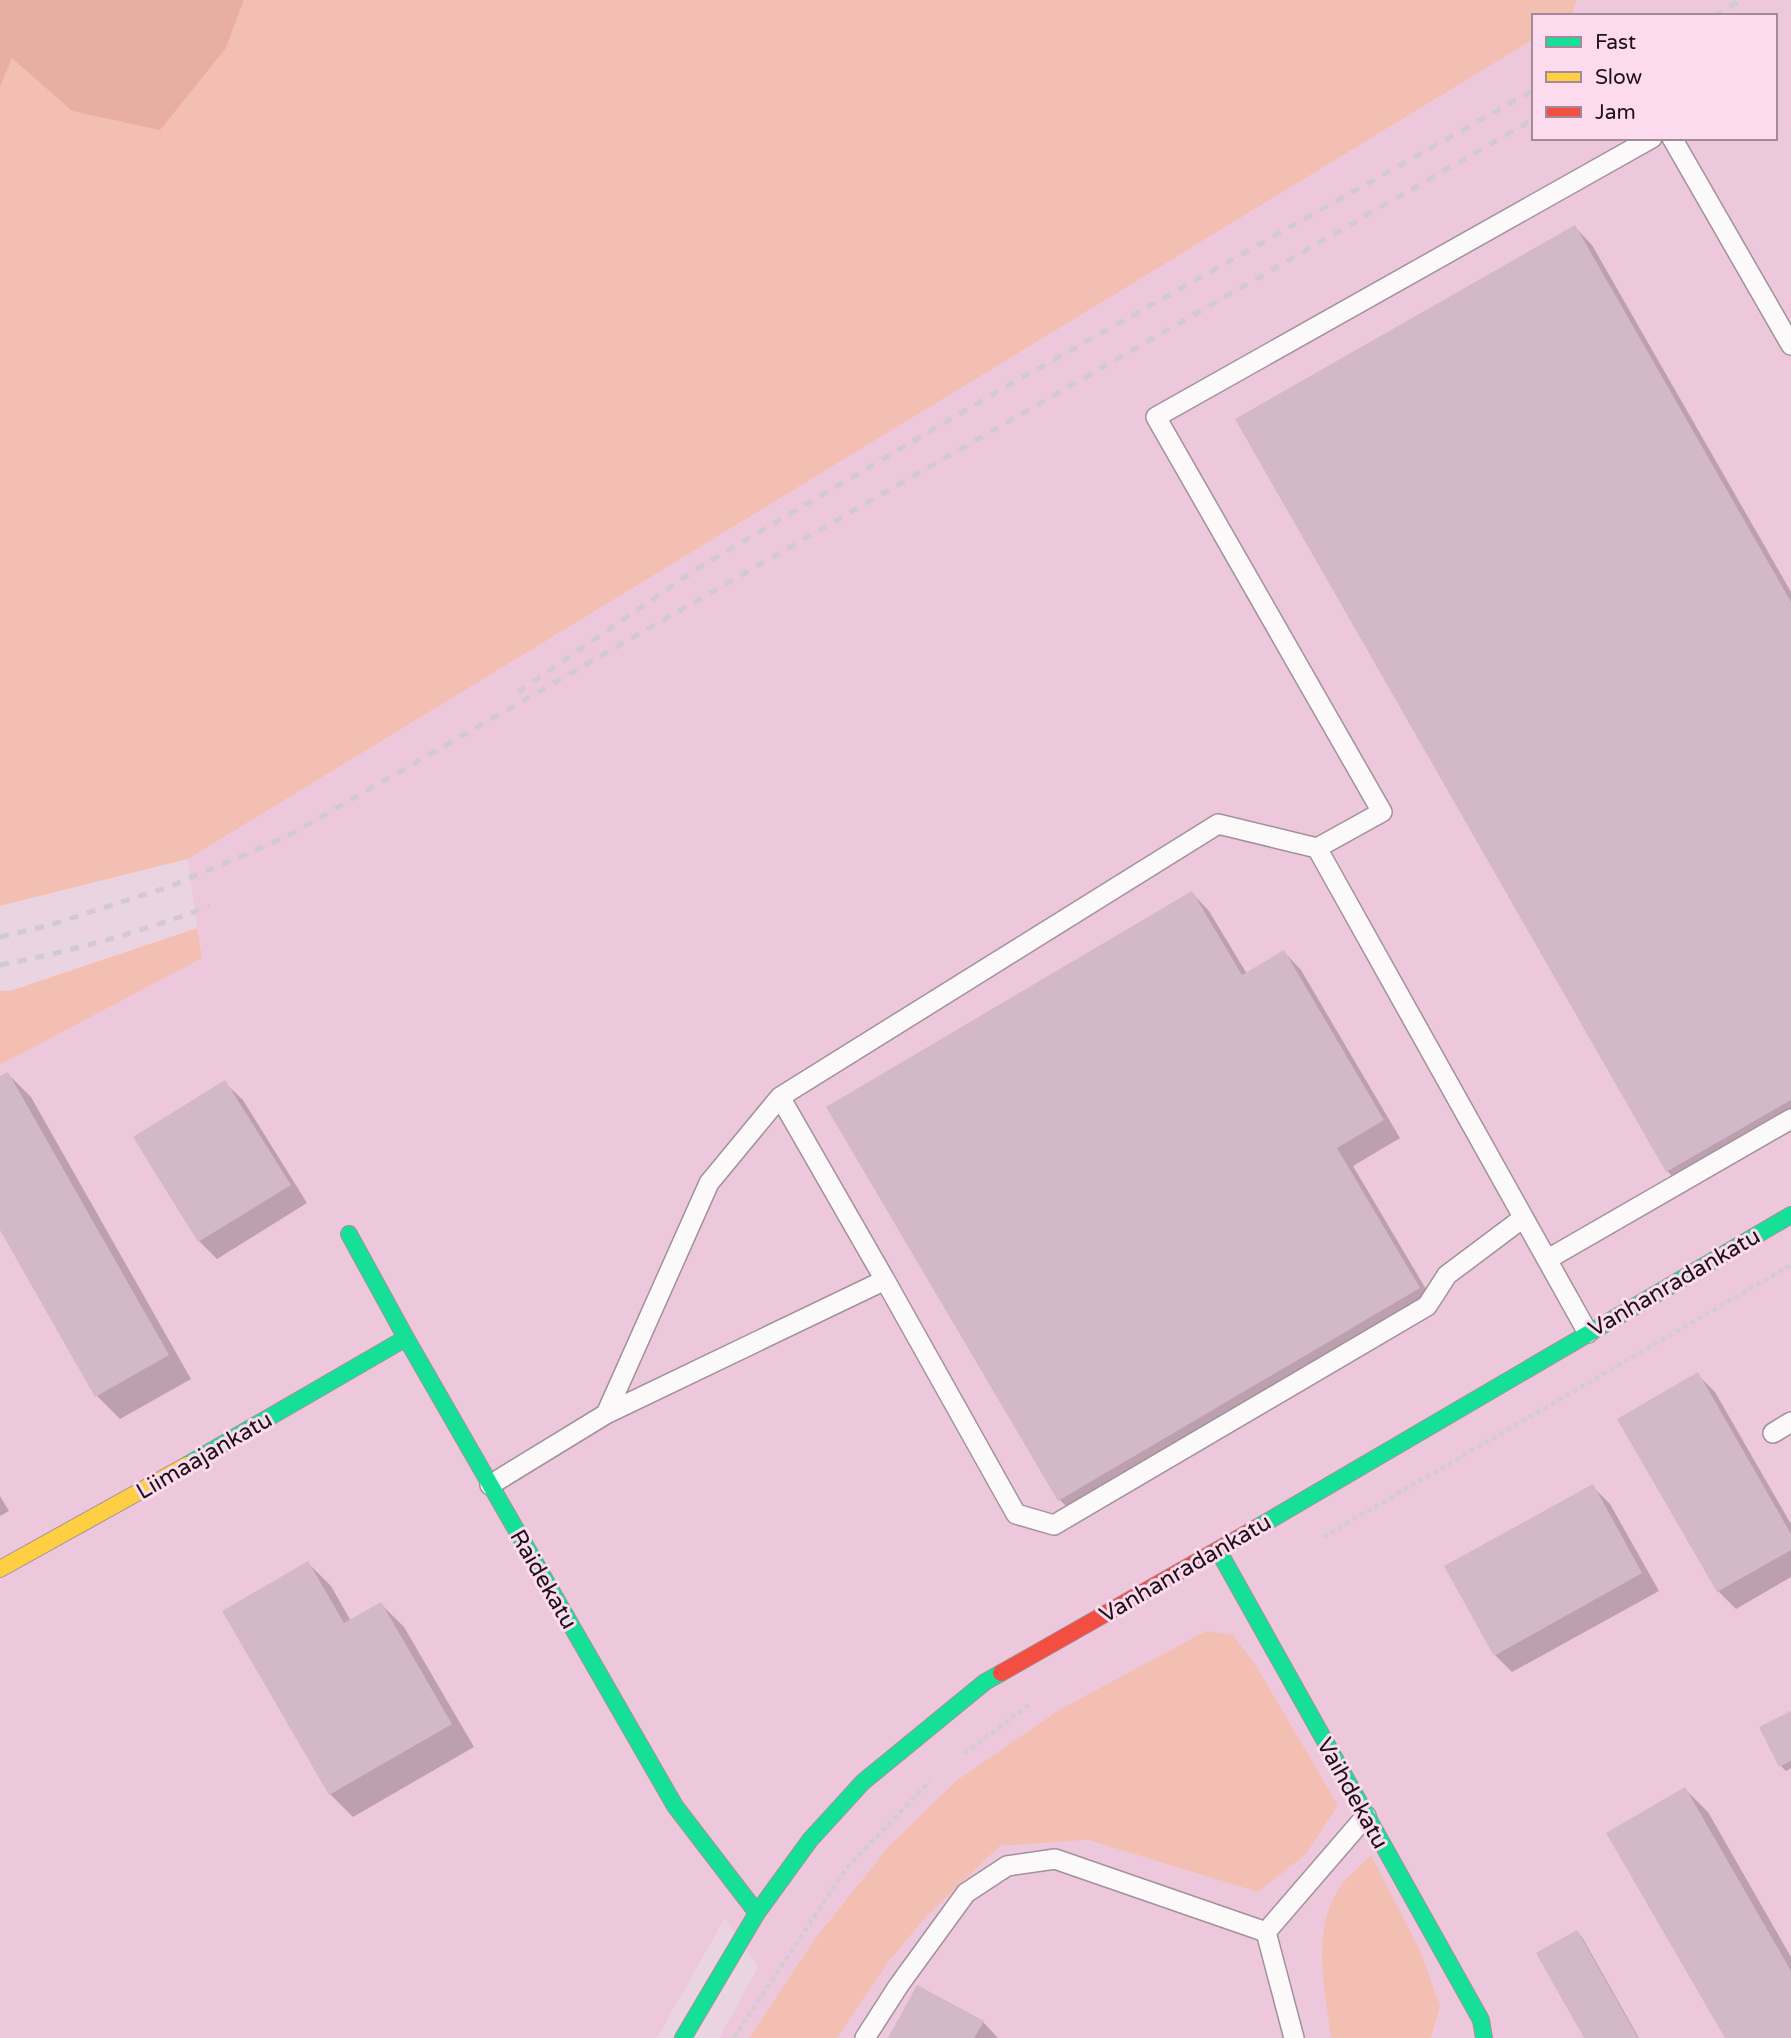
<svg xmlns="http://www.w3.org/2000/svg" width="1791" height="2038" viewBox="0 0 1791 2038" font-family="'Varela Round',sans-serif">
	<rect width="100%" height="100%" fill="#ebd4e1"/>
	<path fill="#edc8dd" d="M1577,0H1791V2038H1431L1440,2006L1325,1990L1331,2038H837L890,1960L925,1918L1000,1846L1088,1840L1258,1892L1338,1805L1257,1667L1233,1635L889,1846L814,1940L749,2038H719L758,1967L725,1918L657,2038H0V1065L201,958L188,859L1534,39V138H1775V16H1571Z"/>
	<path fill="#f4bfb3" d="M244,0H1577L1571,16H1534V39L188,859L0,906V87L12,57L72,111L226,48Z
		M197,928L202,958L0,1065V991L13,990Z
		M1206,1631L1233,1635L1257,1667L1338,1805L1306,1854L1258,1892L1088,1840L1000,1846L925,1918L890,1960L837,2038H749L814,1940L889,1846L956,1781L1059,1710Z
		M1371,1855L1420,1950L1440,2006L1431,2038H1331C1325,1991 1311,1932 1338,1890C1346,1877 1361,1866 1371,1855Z"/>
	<path fill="#e8afa1" d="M0,0H244L226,48L160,130L72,111L12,58L0,87Z"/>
	<path fill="#0003" d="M1575,227L1592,245L1791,592V1127L1685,1188L1667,1171Z
		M1192,893L1209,911L1247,974L1284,952L1301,970L1400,1138L1353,1166L1436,1306L1077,1517L1060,1500Z
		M8,1074L31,1097L191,1379L120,1419L97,1396L0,1227V1078Z
		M225,1083L243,1100L307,1203L217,1259L199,1241Z
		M1697,1374L1715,1392L1791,1524V1577L1736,1609L1718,1591Z
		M1592,1486L1610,1504L1659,1591L1512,1672L1495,1655Z
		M0,1496L9,1511L0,1516Z
		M308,1563L331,1586L351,1621L381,1604L404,1627L474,1747L353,1817L330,1794Z
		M1791,1713V1768L1786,1771L1781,1766Z
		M1685,1789L1708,1812L1791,1957V2038H1727Z
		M1577,1932L1582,1937L1639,2038H1586Z
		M983,2022L998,2038H890Z"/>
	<path fill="#d2b8c8" d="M1575,225L1791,602V1100L1666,1172L1235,419Z
		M1192,891L1242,975L1284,950L1384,1120L1337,1148L1420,1288L1058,1501L826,1107Z
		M8,1072L169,1355L95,1397L0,1230V1076Z
		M225,1080L291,1185L198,1242L133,1137Z
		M1698,1372L1791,1534V1550L1717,1592L1617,1419Z
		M1593,1484L1642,1573L1494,1656L1444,1566Z
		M308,1561L344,1623L381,1602L452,1724L329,1795L222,1611Z
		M1791,1711V1761L1779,1767L1759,1727Z
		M1685,1787L1791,1971V2038H1725L1606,1833Z
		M1577,1930L1638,2038H1584L1536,1953Z
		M917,1985L984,2021L974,2038H888Z"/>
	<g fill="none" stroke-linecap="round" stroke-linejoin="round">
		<defs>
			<path id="lane" d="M1672,138L1791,345
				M1548,1259L1791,1119
				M885,1280L1016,1514L1054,1525L1427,1306L1447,1275L1523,1218
				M1588,1333L1317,848L1382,812L1156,417L1652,138
				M606,1414L885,1280L780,1097
				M1773,1433L1791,1422
				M490,1485L606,1414L709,1183L780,1097L1218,824L1317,848
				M865,2038L899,1985L966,1893L1007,1866L1055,1859L1266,1932
				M1294,2038L1266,1932L1366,1816"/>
			<path id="fast" d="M349,1234L406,1338L675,1806L757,1913
				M187,1465L406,1338
				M1258,1527L1791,1215
				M1218,1550L1481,2020L1484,2038
				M683,2038L757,1913L810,1840L863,1782L985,1682L1001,1673"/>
			<path id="slow" d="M0,1569L187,1465"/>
			<path id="jam" d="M1001,1673L1258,1527"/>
		</defs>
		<use href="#lane" stroke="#a2919b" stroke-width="22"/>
		<use href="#fast" stroke="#a2919b" stroke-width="18"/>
		<use href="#slow" stroke="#a2919b" stroke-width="18"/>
		<use href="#jam" stroke="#a2919b" stroke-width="18"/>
		<path stroke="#d3cdd1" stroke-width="4.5" stroke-dasharray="5 3.5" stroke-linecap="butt" d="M1323,1537L1791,1265
			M964,1754L1030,1704
			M734,2038L845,1870L930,1781"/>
		<use href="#lane" stroke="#fcf9fa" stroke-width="19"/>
		<use href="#fast" stroke="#16e098" stroke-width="16"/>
		<use href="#slow" stroke="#ffcf43" stroke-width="16"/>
		<use href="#jam" stroke="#f24e42" stroke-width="16"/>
		<path stroke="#d1cbce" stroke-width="5" stroke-dasharray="9 9" stroke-linecap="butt" d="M1714,16L1741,0
			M518,692L698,568L1000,390L1534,90
			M0,937L50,925L171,886L286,837L1534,119
			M0,965C72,951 141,932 210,906"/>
	</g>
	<g text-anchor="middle" stroke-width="6" stroke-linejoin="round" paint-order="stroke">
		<g font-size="23" fill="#1f1119" stroke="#fcdbee">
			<text transform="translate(1674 1282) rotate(-30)" y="8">Vanhanradankatu</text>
			<text transform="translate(204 1455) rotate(-30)" y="8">Liimaajankatu</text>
			<text transform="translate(1185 1568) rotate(-30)" y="8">Vanhanradankatu</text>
			<text transform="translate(544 1579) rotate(60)" y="8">Raidekatu</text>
			<text transform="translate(1353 1793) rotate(61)" y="8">Vaihdekatu</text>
		</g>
	</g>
	<rect x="1532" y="14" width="245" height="126" fill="#fcdbee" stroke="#a48a99" stroke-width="2"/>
	<rect x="1546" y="37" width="35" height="10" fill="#16e098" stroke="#a48a99" stroke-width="2"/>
	<text x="1595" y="49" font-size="21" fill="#1f1119">Fast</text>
	<rect x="1546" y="72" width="35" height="10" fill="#ffcf43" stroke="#a48a99" stroke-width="2"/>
	<text x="1595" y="84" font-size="21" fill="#1f1119">Slow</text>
	<rect x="1546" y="107" width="35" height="10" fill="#f24e42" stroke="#a48a99" stroke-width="2"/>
	<text x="1595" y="119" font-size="21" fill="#1f1119">Jam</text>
</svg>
